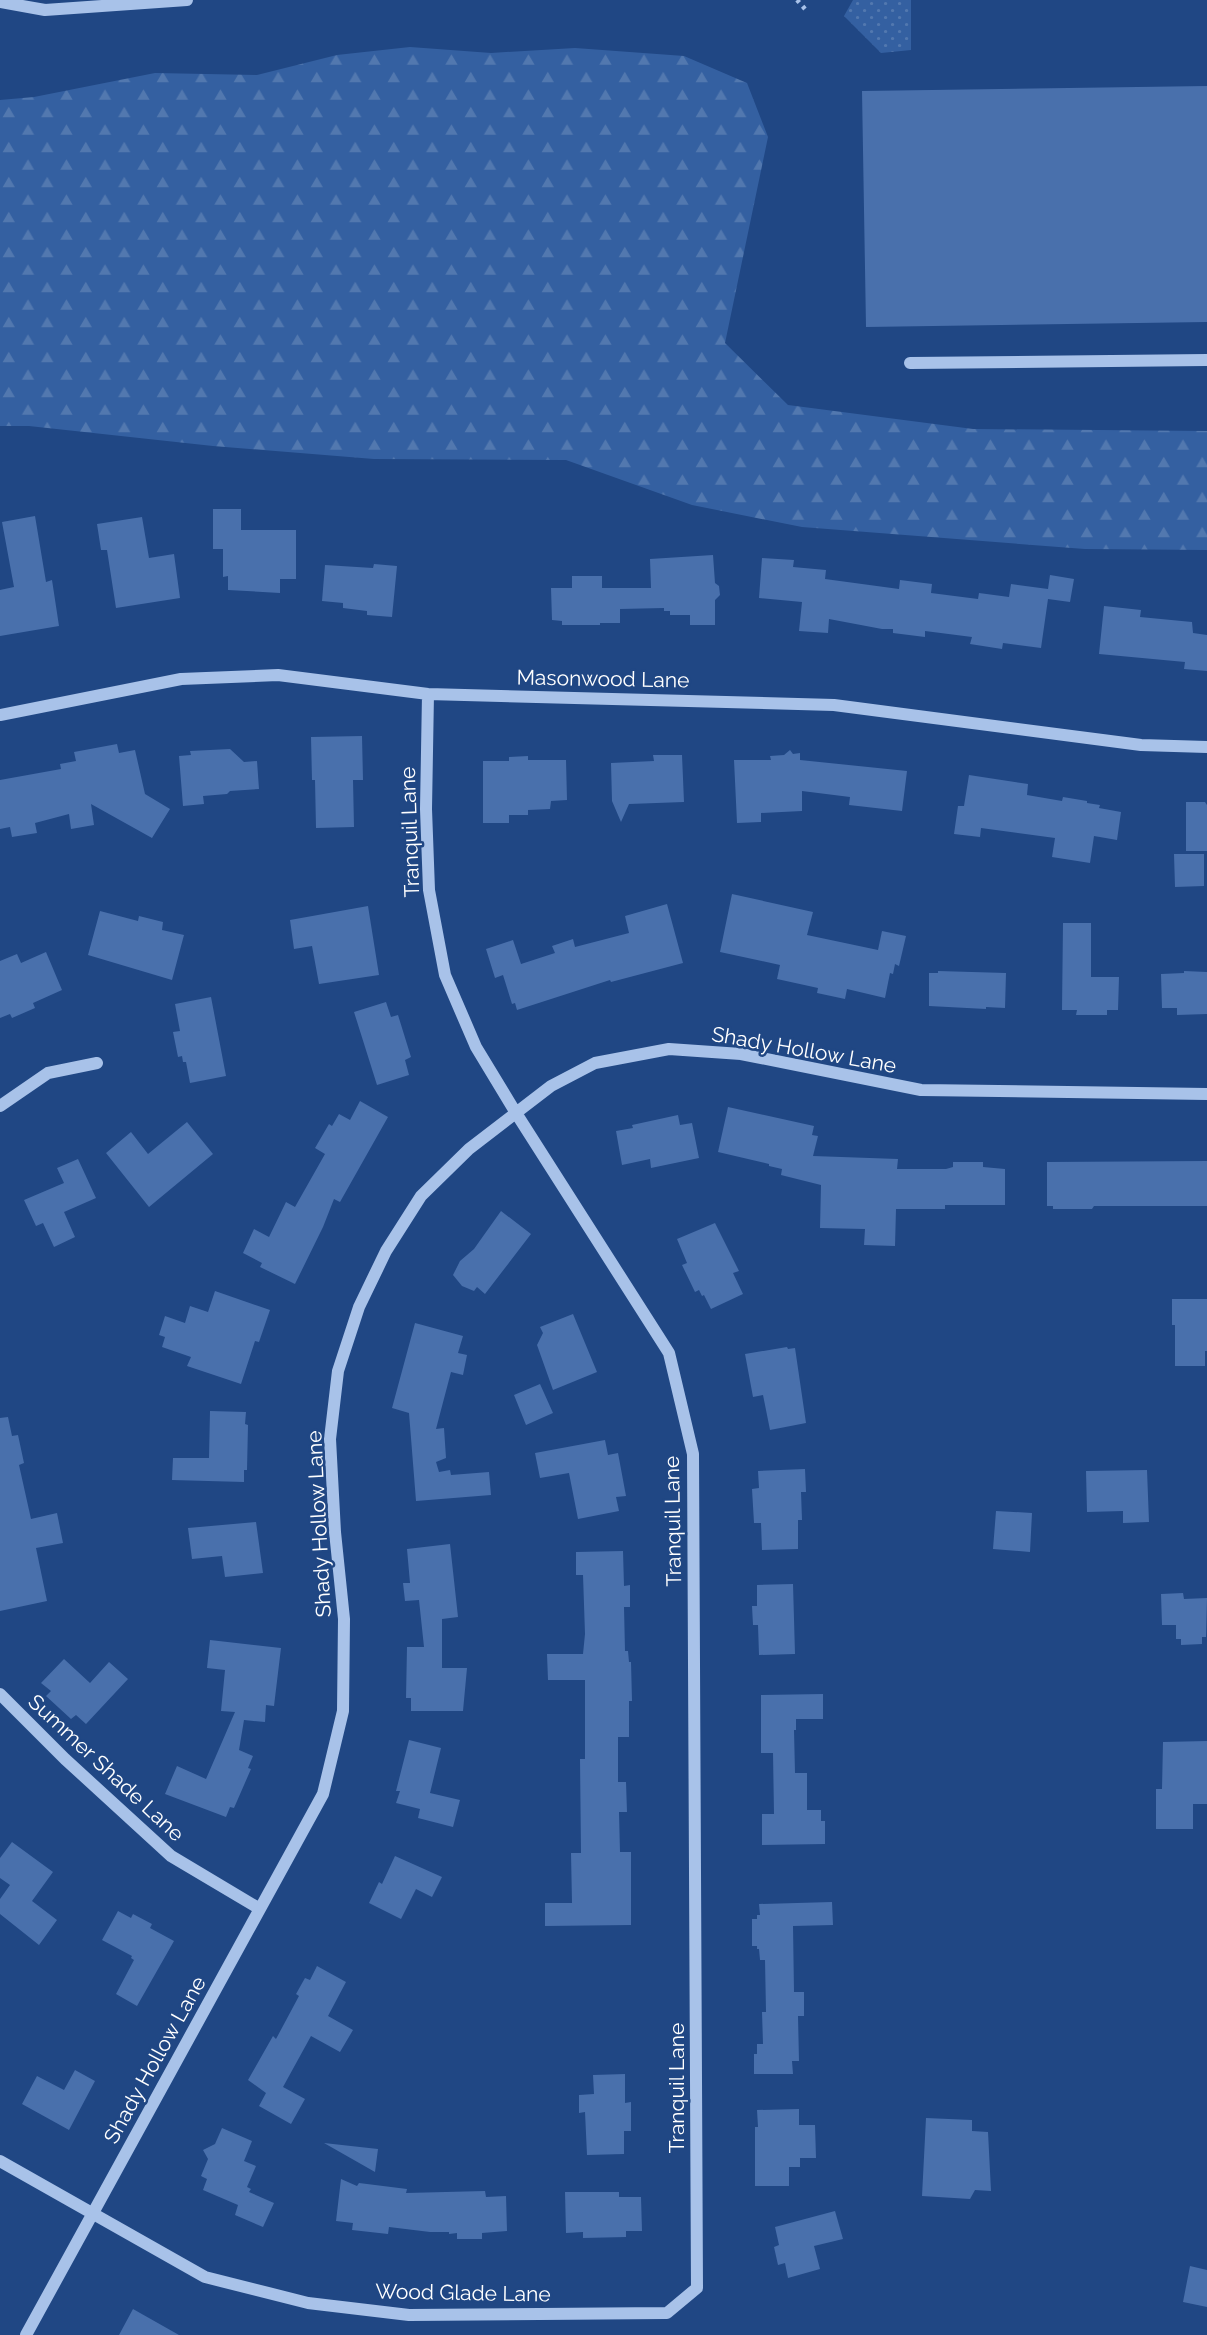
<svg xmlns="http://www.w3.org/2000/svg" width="1207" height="2335" viewBox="0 0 1207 2335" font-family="Raleway,sans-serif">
	<defs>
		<pattern id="grass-dots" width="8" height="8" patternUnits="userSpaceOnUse" patternTransform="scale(1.75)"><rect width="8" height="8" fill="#3460a1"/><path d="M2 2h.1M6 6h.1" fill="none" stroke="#5278af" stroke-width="1.8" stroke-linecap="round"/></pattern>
		<pattern id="forest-firs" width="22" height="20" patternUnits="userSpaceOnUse" patternTransform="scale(1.75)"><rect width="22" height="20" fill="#3460a1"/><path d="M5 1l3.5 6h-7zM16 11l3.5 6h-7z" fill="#5278af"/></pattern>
	</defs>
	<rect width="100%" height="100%" fill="#204784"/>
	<path fill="url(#grass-dots)" d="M853,0H911V50L881,53L844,16Z"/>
	<path fill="url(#forest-firs)" d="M410,47L491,53L575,48L684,56L747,83L768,137L725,343L788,405L973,429L1207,431V550L1085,549L802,527L692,505L566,460L374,459L213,446L29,426H0V100L34,97L155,73L257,75L337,55Z"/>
	<path fill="#4970ac" d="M1207,86V322L866,327L862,91Z
		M213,509H241V530H296V579H280V593L228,590V576L223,577V549H213Z
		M35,516L46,582L52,580L59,626L0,636V590L14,587L2,522Z
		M142,517L149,558L174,554L180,598L116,608L107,550H101L97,524Z
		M713,555L715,583L719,586L720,595L715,600V625H690V615H670V611H664V608L620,609V623H600V625H562V621L552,620L551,588H572V576H602V588H651L650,559Z
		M762,558L794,560L793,567L826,570L825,579L899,589L900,580L932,584L931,593L978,599L979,593L1009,597L1011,584L1048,589L1050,575L1074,579L1070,602L1048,599L1041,648L1003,643L1002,649L970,644L972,637L925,631V637L893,633V629H882L829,619L828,633L799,631L802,602L759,598Z
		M374,564L397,566L392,617L367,615V611L343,608V603L322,601L325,565L373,568Z
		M1104,606L1141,610L1140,617L1192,622L1193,633L1207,635V671L1184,669L1185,662L1099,654Z
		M362,736L363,780H353L354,827L316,828L315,780H312L311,737Z
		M117,744L119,753L135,750L145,794L170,809L152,838L91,804L94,825L71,829L69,814L35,823L37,833L12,837L10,827L0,829V780L61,769L60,764L76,761L74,752Z
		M230,749L244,762L257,761L259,789L230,791L227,794L203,796L204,804L183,806L179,756L191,755L190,751Z
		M790,750L793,754L800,753V760L907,771L902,811L849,805L850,797L802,791V811L761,813V822L737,823L734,760H771L770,756L784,755Z
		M653,755H682L684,802L629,804L621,822L612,801L611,763L654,761Z
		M528,756V760H566L567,800L551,801L550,809L528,810V815H509V823H483V761H509V757Z
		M969,775L1028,784L1027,795L1062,801L1063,797L1087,801V803L1100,805L1099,808L1121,812L1117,840L1094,836L1090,863L1052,857L1055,838L981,828L980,837L954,834L958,806H964Z
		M1186,802H1205L1207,805V851H1186Z
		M1174,854H1204V886L1175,887Z
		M732,894L813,912L807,935L878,950L882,931L906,936L899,966L895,964L893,974L890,973L885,998L847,989L845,999L817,993L818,988L777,979L780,965L720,952Z
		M667,904L683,963L611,982L610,980L517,1010L515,1003L512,1004L503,975L495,978L486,949L513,940L521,964L555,953L552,946L573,939L575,947L629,933L625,916Z
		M368,906L379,975L319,984L312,946L294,949L290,920Z
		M100,911L138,921L139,916L163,922L162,930L184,935L172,980L88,955Z
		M1063,923H1091V977H1119L1118,1010H1107V1015H1076L1077,1010H1062Z
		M46,952L62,990L33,1003L35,1008L12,1018L10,1014L0,1018V961L17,954L21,963Z
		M938,971L1006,973L1005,1008L986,1007V1009L929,1006V973H938Z
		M1184,971L1207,972V1014L1177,1015V1008H1162L1161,974L1184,973Z
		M211,997L226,1076L190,1083L186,1062H183L182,1056L178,1057L173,1032L180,1031L175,1004Z
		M386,1002L391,1017L398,1015L411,1057L405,1060L409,1075L377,1085L354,1012Z
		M360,1101L388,1117L340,1202L334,1199L323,1227L295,1284L260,1267L262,1263L243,1253L254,1229L269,1237L286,1202L295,1207L325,1154L315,1148L329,1124L332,1126L339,1114L350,1120Z
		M728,1107L814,1126L812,1135L818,1136L813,1156L898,1159L897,1169H946L953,1167V1162H983V1167L1005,1169V1205H945V1209H896L895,1246L864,1245L865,1229L820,1228L821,1185L781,1175L782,1169L769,1166V1164L718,1152Z
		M678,1115L680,1125L692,1123L699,1158L651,1168L650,1159L622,1165L616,1131L633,1128L632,1125Z
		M187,1122L213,1154L149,1207L106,1153L131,1132L148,1154Z
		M78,1159L96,1198L64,1212L75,1237L54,1247L43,1223L36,1226L24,1200L64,1183L57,1168Z
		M1207,1161V1206H1094L1092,1209H1053V1206H1047V1162Z
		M501,1211L531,1234L485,1294L477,1287L474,1291L462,1286L453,1275L460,1261L474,1249Z
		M715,1223L739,1271L733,1273L743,1294L711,1309L704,1295L702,1296L699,1290L695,1292L682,1265L687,1263L677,1239Z
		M215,1291L270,1310L259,1342L255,1341L241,1384L187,1366L191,1357L162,1347L165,1337L159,1335L165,1316L185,1323L190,1306L208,1312Z
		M1172,1299H1207V1351H1205V1366H1175V1325H1172Z
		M573,1314L597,1372L553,1390L537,1345L543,1333L540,1327Z
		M415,1323L463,1336L458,1353L467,1355L463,1375L451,1372L436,1429L444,1428L446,1458L436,1462L439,1472L450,1470L451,1475L489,1472L491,1495L416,1501L409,1413L392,1408Z
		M787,1347L788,1349L795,1348L806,1423L770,1430L763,1395L753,1397L745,1354Z
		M540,1384L553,1413L526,1425L514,1395Z
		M210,1411L246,1412L245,1424L248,1425L247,1470H244V1482L172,1480L173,1458H209Z
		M8,1417L12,1436L18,1435L24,1463L19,1465L31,1519L57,1513L63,1543L36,1548L47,1601L0,1611V1418Z
		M605,1440L608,1455L618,1453L626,1496L616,1497L619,1511L578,1519L569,1473L540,1478L535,1453Z
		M805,1469L806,1492H801L802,1520H798V1549L762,1550L761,1523H754L752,1489L759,1488L758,1471Z
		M1147,1470L1149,1522L1123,1523V1511L1087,1512L1086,1471Z
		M996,1511L1032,1513L1030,1552L993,1549Z
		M256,1522L263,1573L225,1577L222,1556L192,1559L188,1528Z
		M450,1544L458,1617L442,1619V1668H467L463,1711H411V1698H406L407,1647H424L419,1600L405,1601L403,1583H410L407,1549Z
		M623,1551L624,1586L630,1585V1607H624L625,1651H628L629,1662H631L632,1701H629V1737H618V1782H626L627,1812H619L620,1852H631V1925L545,1926V1903H572L571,1853H581L580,1759H585V1680H548L547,1654H583L585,1634L583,1575H576V1552Z
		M793,1584L795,1654L759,1655L758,1625H753L752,1606H757V1585Z
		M1183,1593L1184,1599L1207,1598L1206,1637H1202V1644L1181,1645V1639H1176V1625H1162L1161,1594Z
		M210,1640L281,1648L274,1706L266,1705L265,1722L244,1720L239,1750L253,1756L248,1768L251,1769L234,1808L230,1807L226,1817L165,1794L177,1766L206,1779L235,1712L221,1711L225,1670L207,1668Z
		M64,1659L90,1683L109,1662L128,1679L86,1724L76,1715L71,1719L46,1696L51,1691L41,1683Z
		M823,1694V1719H796V1730H794L795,1773H807V1810H821V1821H825V1844L762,1845V1814H774L773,1753H761V1695Z
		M409,1740L441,1748L430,1793L460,1800L453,1827L418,1818L420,1809L396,1803L400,1791H396Z
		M1207,1741V1804H1193V1829H1156V1789H1162L1163,1742Z
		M12,1842L53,1872L32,1901L57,1920L39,1945L0,1914V1899L10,1885L0,1878V1858Z
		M395,1856L442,1877L432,1897L416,1889L401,1919L369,1903L379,1882L382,1884Z
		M832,1902L833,1925L793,1926L794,1992H804V2016H798L799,2061H792L793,2074H754V2054H757V2044H763L762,2012H766L765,1960H760L759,1949H757V1946H752V1919H757V1915H760L759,1904Z
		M118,1911L131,1918L133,1914L152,1924L150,1928L174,1941L137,2006L116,1994L134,1960L131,1958L132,1956L102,1940Z
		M317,1966L346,1982L328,2016L353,2030L340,2052L311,2036L283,2087L305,2099L291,2124L259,2106L266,2093L248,2080L273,2036L276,2039L299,1996L296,1994L305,1978L310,1980Z
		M75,2070L95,2081L69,2130L22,2104L37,2076L64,2090Z
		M625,2074V2103L631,2102V2131H624V2154L587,2155L585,2112L579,2113V2095L594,2094L593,2075Z
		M799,2109V2125H815L816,2158H800V2167H789V2186H755V2127H758L757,2110Z
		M926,2118L972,2120V2131L988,2132L991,2191L975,2190L970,2199L922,2196Z
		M222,2128L252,2141L244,2161L256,2166L247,2187L251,2189L249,2192L274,2203L263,2227L235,2215L238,2205L203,2190L207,2179L201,2176L208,2159L203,2150L215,2144Z
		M324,2143L378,2149L375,2172Z
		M341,2179L357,2186L359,2183L407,2189L406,2193L485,2191L486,2197L506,2196L507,2231L482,2233V2239H457V2233L449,2234V2232H430L389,2227L388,2234L352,2230L353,2223L336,2221Z
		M565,2192H619V2197H641L642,2231H626V2237L583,2238V2232L566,2233Z
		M835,2211L843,2239L814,2246L820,2269L788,2278L785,2263L778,2265L774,2247L779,2245L775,2227Z
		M1190,2266L1207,2270V2307L1183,2302Z
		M133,2309L179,2335H119Z"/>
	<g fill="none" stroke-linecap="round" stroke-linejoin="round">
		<path stroke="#a8c2e9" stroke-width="4.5" stroke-dasharray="3.5 5" stroke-linecap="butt" d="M797,0L805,9"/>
		<path stroke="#a8c2e9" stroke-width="12" d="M0,2L45,10L187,0
			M910,363L1207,360
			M0,715L181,679L278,675L428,694L834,705L1141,745L1207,747
			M0,1106L48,1073L97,1063
			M0,1694L65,1759L171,1856L260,1909
			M0,2161L205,2277L308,2303L409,2315L667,2313L697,2288L693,1454L669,1353L516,1113L476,1047L445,975L429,890L426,809L428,694
			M26,2335L323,1794L343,1711L344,1619L335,1532L330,1439L338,1371L359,1307L386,1251L421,1196L469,1149L551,1086L595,1063L669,1049L741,1054L921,1090L1207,1094"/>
	</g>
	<g text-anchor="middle" stroke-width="5" stroke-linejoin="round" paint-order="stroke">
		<g font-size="21" fill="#fff" stroke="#204784">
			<text transform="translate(603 679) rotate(1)" y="7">Masonwood Lane</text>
			<text transform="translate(410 832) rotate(-92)" y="7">Tranquil Lane</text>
			<text transform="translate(804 1050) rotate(10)" y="7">Shady Hollow Lane</text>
			<text transform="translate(673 1521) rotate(-91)" y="7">Tranquil Lane</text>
			<text transform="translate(319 1524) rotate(-93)" y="7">Shady Hollow Lane</text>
			<text transform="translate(106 1768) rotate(43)" y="7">Summer Shade Lane</text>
			<text transform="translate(155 2060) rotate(-61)" y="7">Shady Hollow Lane</text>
			<text transform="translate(677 2088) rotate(-90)" y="7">Tranquil Lane</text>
			<text transform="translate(463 2293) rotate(1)" y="7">Wood Glade Lane</text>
		</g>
	</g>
</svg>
